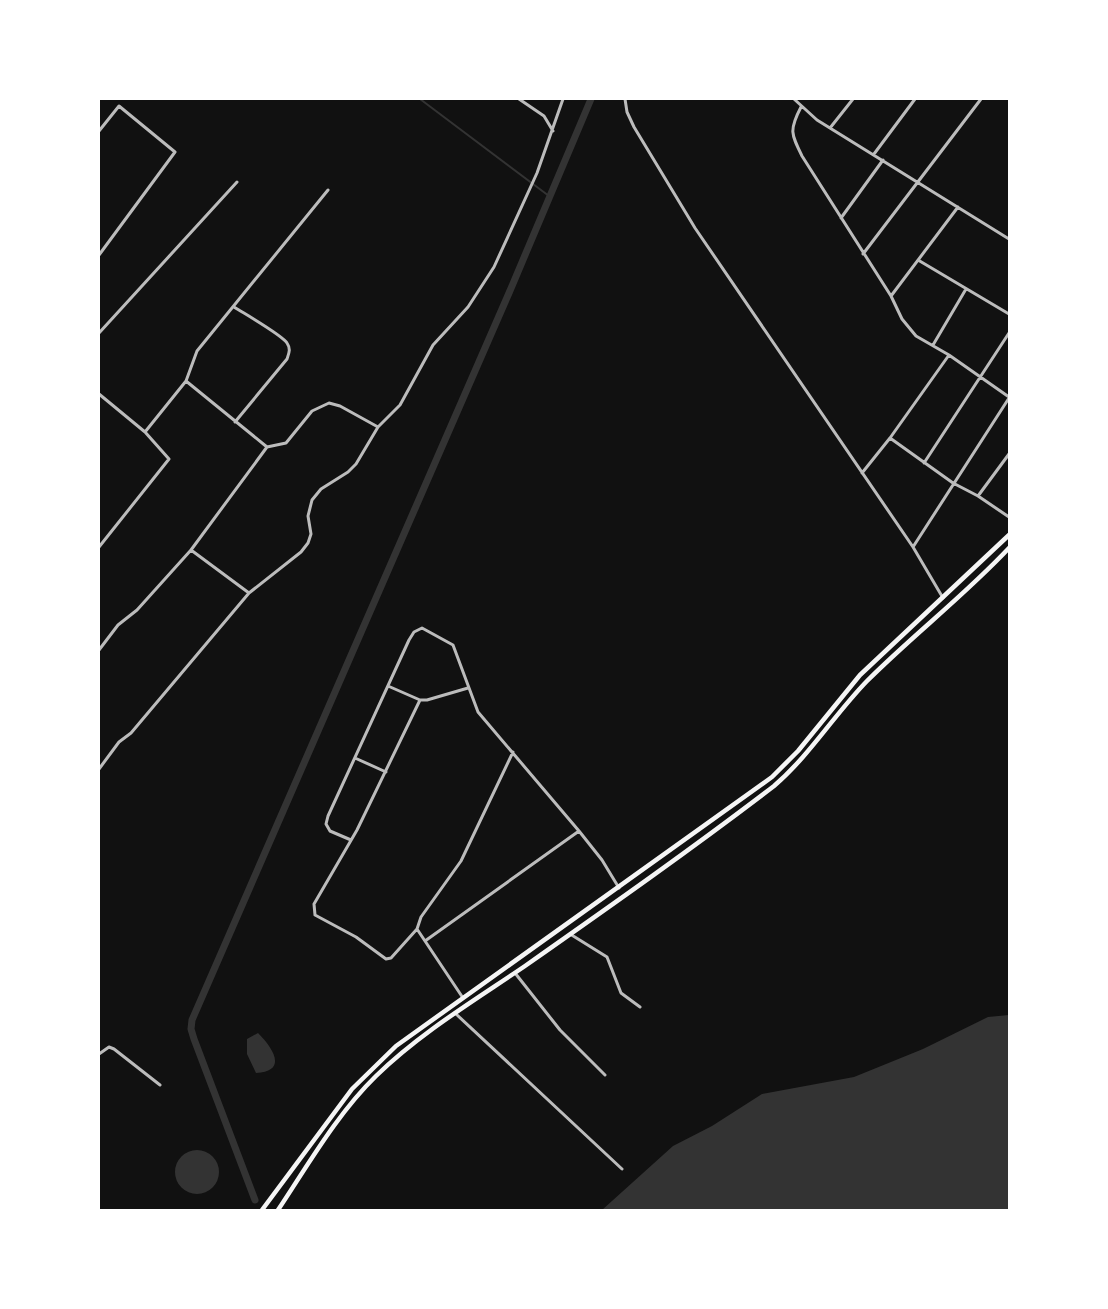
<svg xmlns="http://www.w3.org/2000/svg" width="1108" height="1309" viewBox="0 0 1108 1309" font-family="Lora,serif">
	<rect width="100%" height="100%" fill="#111"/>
	<path fill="#333" d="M1009,1015V1210H602L673,1146L712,1126L762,1094L854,1077L923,1049L988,1017Z
		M258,1033C272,1047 289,1071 256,1073L247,1054V1039Z
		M175 1172a22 22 0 1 1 44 0a22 22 0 1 1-44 0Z"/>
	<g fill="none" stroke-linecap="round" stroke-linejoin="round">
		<path stroke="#333" stroke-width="2" d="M420,99L549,196"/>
		<path stroke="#333" stroke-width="7" d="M255,1200L194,1039L191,1029L192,1020L509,293L591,99"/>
		<path stroke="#bcbcbc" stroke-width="3" d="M519,99L544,116L553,131
			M625,99L627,112L634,127L695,228L913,547L943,598
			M794,99L817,120L1009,239
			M801,107C789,130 791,134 802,156L891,296L902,319L916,336L949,355L1009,397
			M830,128L853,99
			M99,131L119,106L175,152L99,255
			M874,154L915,99
			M841,218L883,160
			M863,254L981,99
			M918,260L1009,314
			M891,296L958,207
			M234,307C245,314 282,335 287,343C291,349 289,353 287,359L235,422
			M99,333L237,182
			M933,345L966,289
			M186,381L267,447L286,443L312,411L329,403L340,406L378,427
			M99,394L145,432L169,459L99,547
			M145,432L186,381L197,351L328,190
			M890,438L953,483L978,496L1009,517
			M924,463L1009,333
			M862,473L890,438L949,355
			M978,496L1009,454
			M913,547L1009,398
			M191,550L267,447
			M99,650L118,625L137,610L191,550L249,593
			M388,686L420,700H427L468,688
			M420,700L357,830L314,904L315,915L356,937L386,959L391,958L417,929L421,917L461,861L513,752
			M355,758L386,772
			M99,769L119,742L131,733L249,593L301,552L308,543L311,534L308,516L312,500L321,489L348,472L356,464L378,427L400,405L433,345L468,307L494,267L537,173L563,99
			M351,840L330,831L326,824L328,816L409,640L414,632L422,628L453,645L478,712L579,831L602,860L619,888
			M417,929L463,998
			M570,934L607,957L621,993L640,1007
			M425,941L579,831
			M515,973L560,1030L605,1075
			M456,1014L622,1169
			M99,1054L109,1047L114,1049L160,1085"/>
		<path stroke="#f5f5f5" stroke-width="4.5" d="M262,1210L352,1089L396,1046L772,777L798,751L860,675L1009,535
			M278,1210C308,1165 337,1114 376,1076C420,1033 475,1000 525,966C609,907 693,848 774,786C810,755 834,715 867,681C913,635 965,595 1009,548"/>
	</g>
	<rect width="1108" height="1309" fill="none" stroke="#ffffff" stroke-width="200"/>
</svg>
